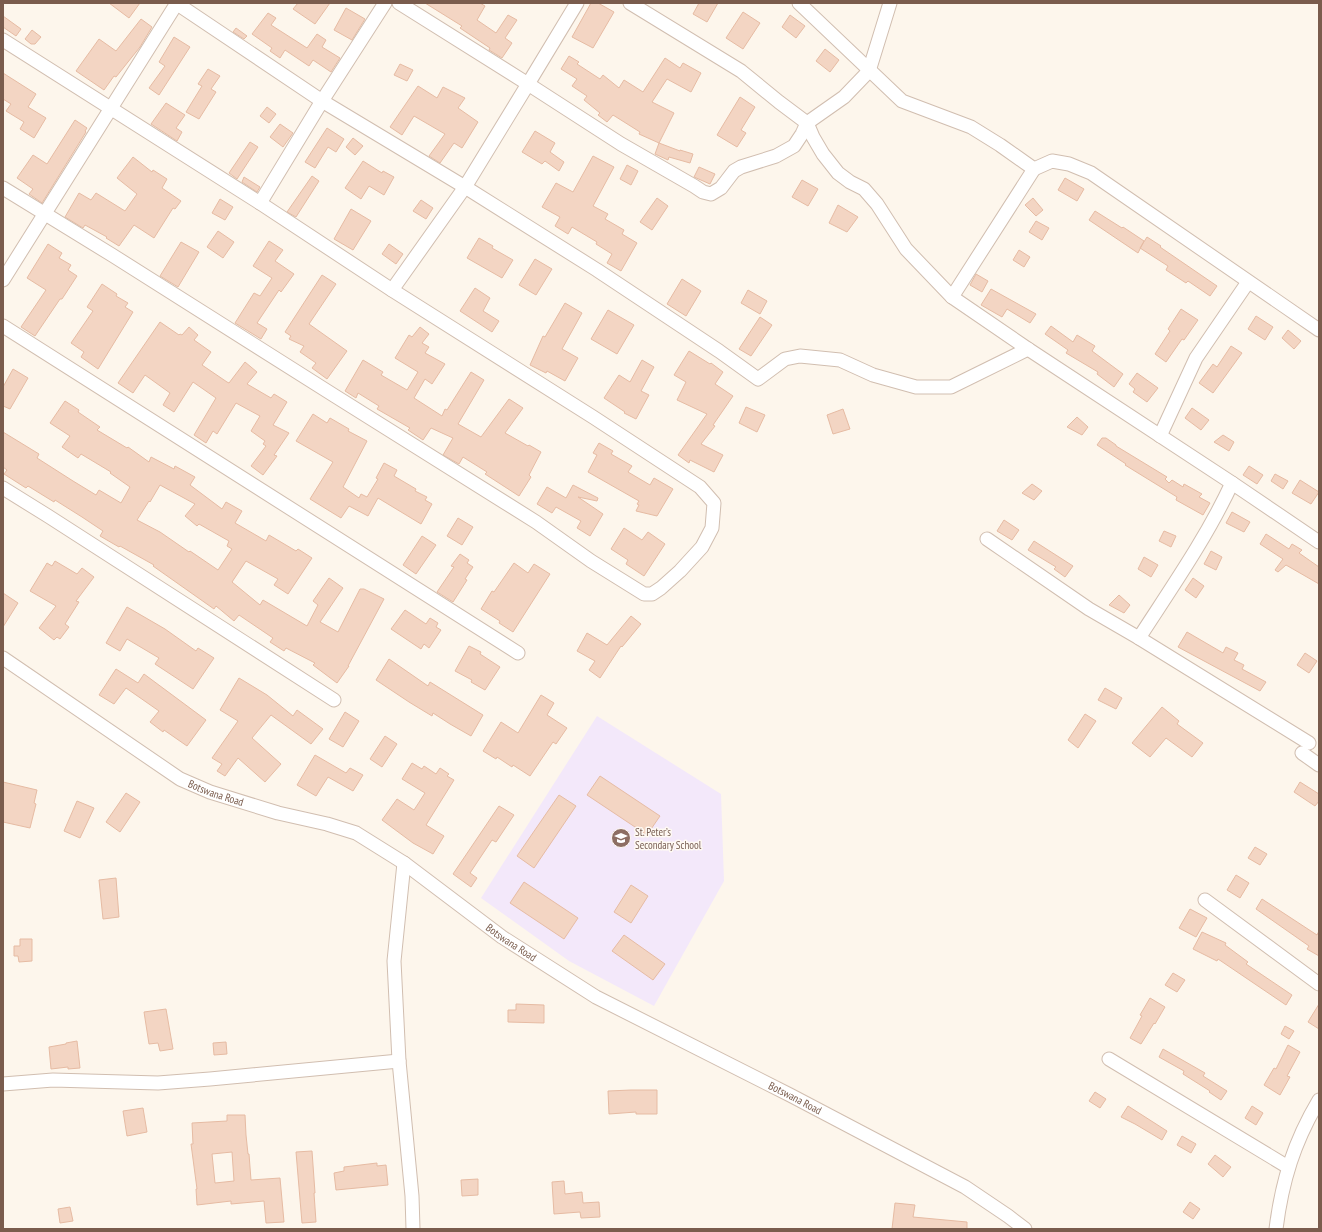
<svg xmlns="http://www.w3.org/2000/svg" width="1322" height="1232" viewBox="0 0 1322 1232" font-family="'PT Sans Narrow',sans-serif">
	<rect width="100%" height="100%" fill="#fdf6ec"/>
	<path fill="#f3e8fa" d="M597,716L721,794L724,881L654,1006L569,961L481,898Z"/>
	<path fill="#f3d5c3" stroke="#e6bba3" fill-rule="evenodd" d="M109,3H140L129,18Z
		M298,3H330L315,24L293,9Z
		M425,3H480L485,6L477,20L496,33L508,15L517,20L505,38L512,43L502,58L489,50L490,48L460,28L462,26Z
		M591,3H598L614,12L593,48L572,37Z
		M699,3H718L707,22L693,14Z
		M346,8L365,19L352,40L334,30Z
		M743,12L760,23L743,49L726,38Z
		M268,13L276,18L271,25L307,48L317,34L326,40L322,47L340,58L331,72L313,60L309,66L285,50L280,58L270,51L272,48L252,34Z
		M790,15L805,26L796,38L782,27Z
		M3,16L21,29L16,36L3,27Z
		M141,19L152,27L140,47L116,77L114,76L104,90L76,71L99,39L116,51Z
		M236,28L247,36L244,39L233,32Z
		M32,30L41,37L35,44H31L25,39Z
		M174,37L190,47L159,95L149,88L165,66L159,62Z
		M825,49L839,60L830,72L816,61Z
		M569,56L579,62L577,64L600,79L603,75L619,88L624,80L643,92L665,58L680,68L683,63L701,73L691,92L667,79L652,102L674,113L659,143L639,134L640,132L613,115L607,122L598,115L600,113L584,100L587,96L572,86L577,79L561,69Z
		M400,64L413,70L407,81L394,75Z
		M208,69L220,76L211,89L216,92L199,119L186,112L202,86L198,84Z
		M3,73L36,94L28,107L46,118L34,138L20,129L24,122L6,111L11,104L3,99Z
		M418,86L437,98L443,87L465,98L458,108L478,122L462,148L454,143L440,163L429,156L445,134L414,116L402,135L390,127Z
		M740,97L755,107L741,130L746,133L737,147L717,135Z
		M166,103L185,115L176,128L182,132L177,141L151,124Z
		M267,107L276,114L269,123L260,116Z
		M75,120L87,128L85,131L86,132L42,203L29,194L33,189L17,178L33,155L47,164Z
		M280,124L293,133L283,147L270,137Z
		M327,128L344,139L336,152L328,147L315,168L305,162Z
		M535,131L555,143L550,152L564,162L559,171L545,161L542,164L522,152Z
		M353,138L363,146L355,155L346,147Z
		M250,142L258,147L237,179L229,173Z
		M659,143L680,151V150L693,154L690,163L669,157L668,160L655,154Z
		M593,156L614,167L593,206L608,214L605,219L624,230L622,234L637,243L621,271L607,263L612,254L596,244L597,242L572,227L568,234L555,226L560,217L542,207L556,183L573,192Z
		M133,157L152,172L153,170L167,179L162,188L181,201L175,209L173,208L154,238L134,225L119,246L106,238L107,237L85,225L83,228L65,217L79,193L91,200L96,193L125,211L137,194L117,178Z
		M363,161L382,173L383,171L394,177L384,195L369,186L361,199L345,188Z
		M627,165L638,171L631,185L620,179Z
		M699,167L715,174L710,184L694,177Z
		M312,176L319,181L296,217L287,212Z
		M244,177L260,187L257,192L242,182Z
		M1065,178L1084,189L1077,201L1058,190Z
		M802,180L818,189L808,206L792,197Z
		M657,198L668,206L652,230L640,222Z
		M1033,198L1043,210L1036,216L1025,205Z
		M220,199L233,207L225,220L212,213Z
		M421,200L433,208L426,219L413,211Z
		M838,205L858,217L847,232L829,223Z
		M351,209L371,221L353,250L334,239Z
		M1095,211L1122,228L1123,227L1144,241L1138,253L1089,220Z
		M1036,221L1049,228L1042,240L1029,232Z
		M218,231L234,242L223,258L207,247Z
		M1147,237L1161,246L1160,247L1217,286L1210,296L1188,281L1186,283L1166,270L1168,266L1140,248Z
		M479,238L493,246L492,248L513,260L502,278L467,258Z
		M269,241L283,250L275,261L294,274L281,292L279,290L257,323L267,329L261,339L235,323L254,293L260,296L272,278L253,266Z
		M181,242L199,252L178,287L160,276Z
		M48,244L62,253L59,258L71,265L68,270L77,276L62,299H60L35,336L21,327L46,290L27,278Z
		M389,244L403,254L396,264L382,254Z
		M1019,250L1030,257L1024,267L1013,260Z
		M535,259L552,269L536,295L519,285Z
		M976,274L988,281L982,292L970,285Z
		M322,275L336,284L309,324L347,351L327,379L312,368L316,363L300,352L304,346L289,339L291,336L285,332Z
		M682,279L701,291L686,316L667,304Z
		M102,284L117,294L116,296L128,303L125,307L133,312L98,369L81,357L84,352L71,343L93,311L87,307Z
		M475,288L490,298L483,311L499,321L492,332L460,311Z
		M991,289L1036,314L1030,323L1007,309L1002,317L981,305Z
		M748,290L767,301L760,314L741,303Z
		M565,303L582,313L562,349L578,358L565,381L547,371L546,373L530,365L543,336L545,337Z
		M1181,309L1198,320L1184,340L1182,339L1166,362L1155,354L1170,331L1168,329Z
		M608,310L634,325L617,354L591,339Z
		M1256,316L1273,327L1265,340L1248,329Z
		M760,317L772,325L751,356L739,349Z
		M160,322L179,335L180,334L182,335L189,327L198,335L194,340L211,352L202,365L227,382L229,383L245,362L257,372L247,384L271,398L274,394L287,402L273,425L289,433L274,455L277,456L263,475L251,466L266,446L263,444L265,441L251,431L260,416L236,403L217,434L213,431L206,443L194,435L216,398L193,382L174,412L163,405L170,393L145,375L133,393L118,383Z
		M1051,326L1073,342L1077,335L1095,346L1092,351L1123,374L1114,387L1097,374L1098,372L1066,353L1068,350L1045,334Z
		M420,327L429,334L422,343L429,347L425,353L445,364L432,384L425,379L414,398L442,416L445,409L447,410L471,372L484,380L458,424L481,437L509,399L523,408L505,433L528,446L529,445L541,452L529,475L531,477L519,496L485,474L487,472L463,457L459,464L443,455L453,438L431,428L423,440L408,430L410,428L377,409L379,406L358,393L356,398L345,391L363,360L383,372L381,375L407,390L418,372L395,358L409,335L412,337Z
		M1288,330L1301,341L1294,349L1282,338Z
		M1231,346L1242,353L1213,393L1199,383L1213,364L1217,367Z
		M689,351L710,364L711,363L723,372L715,384L733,396L713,425L715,426L701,444L723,455L714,472L690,460L689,463L678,455L707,414L677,400L686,382L674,375Z
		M642,360L654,367L641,391L649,395L636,419L624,413L625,412L604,398L619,375L630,382Z
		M13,369L28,378L10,409L3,406V387Z
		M1137,373L1158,388L1147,402L1133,392L1135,389L1129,384Z
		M65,401L79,410L78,412L100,427L97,430L127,448L128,447L149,462L151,457L174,469L175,466L195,477L190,485L222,509L226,502L242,511L235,523L266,541L269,535L296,551L298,549L312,558L288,594L274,585L278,579L246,561L232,582L260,605L263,600L307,626L318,605L313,601L329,578L343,588L320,622L338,632L360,589H364L384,599L348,666H349L337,683L313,665L315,663L286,648L284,651L270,642L273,638L239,615L234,621L216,606L214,609L153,566L154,565L120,546L119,547L100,536L103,531L82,517L55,500L54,502L28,486L26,488L4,474L7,470L3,467V432L39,454L37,458L73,481L96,495L99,490L121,503L130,487L110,473L111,472L81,454L78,458L62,447L70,436L50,423ZM160,485L195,504L185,516L197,526L199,524L229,541L227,546L232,549L218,570L190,551L189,552L160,532L137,520L149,501L150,502Z
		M746,407L765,415L757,432L739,423Z
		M1192,408L1209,420L1201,430L1185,418Z
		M843,409L850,429L833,434L827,415Z
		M313,414L327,423L330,418L349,429L348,431L367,441L343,487L359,498L361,494L367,497L378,479L376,478L384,463L397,470L394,476L416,489L415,491L427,497L425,500L432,504L421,524L378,498L368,516L349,506L341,518L310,499L333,462L296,441Z
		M1077,417L1088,427L1082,435L1067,427Z
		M1223,435L1234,442L1229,451L1214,442Z
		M1102,438H1106L1116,445V446L1167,477L1165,479L1169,483L1172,480L1183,487L1184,484L1202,494L1199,497L1210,503L1203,515L1176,500L1177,497L1125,465L1126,464L1097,445Z
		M599,443L613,451L611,454L632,466L628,472L650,485L654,478L673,489L657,516L636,511L639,505L637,504L639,501L588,472L597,455L593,453Z
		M1249,466L1263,475L1257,484L1243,475Z
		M1275,474L1288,481L1283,489L1271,481Z
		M1300,480L1319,492L1311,504L1292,493Z
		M1032,484L1042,491L1034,500L1022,493Z
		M573,485L598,498L597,501L578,497L603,514L590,536L577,528L581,521L556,507L552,513L537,504L547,487L566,498Z
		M1232,512L1250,522L1244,532L1226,523Z
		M458,518L473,527L462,545L447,536Z
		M1004,520L1019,530L1012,540L997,531Z
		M624,528L642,540L648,532L665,544L644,576L626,564L628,560L611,549Z
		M1164,531L1176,536L1171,547L1159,541Z
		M1266,534L1289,549L1292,544L1302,550L1299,553L1319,567V584L1286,565L1278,572L1275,570L1283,559L1260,544Z
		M422,536L436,545L416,574L403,565Z
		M1034,541L1073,566L1065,577L1054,569L1056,567L1028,550Z
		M1211,551L1222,557L1216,570L1204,564Z
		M460,554L469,560L467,563L473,567L465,579L467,580L453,602L437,592L454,567L451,566Z
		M1144,557L1158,565L1151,577L1138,569Z
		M55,561L77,574L82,568L94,577L76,601L79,602L65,624L69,627L60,639L57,637L54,640L39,628L56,606L30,591L47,563L52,566Z
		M514,563L528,573L534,564L550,574L513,632L499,623L500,621L481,609L492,591L494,592Z
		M1193,578L1204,586L1196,598L1185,590Z
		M3,593L18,603L3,627Z
		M1119,595L1130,605L1124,613L1109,605Z
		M127,607L165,629L196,651L198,648L214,658L193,689L155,664L159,658L127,639L120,651L106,643Z
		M405,610L426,624L430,618L438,623L436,627L441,630L429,648L424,644L421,649L391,629Z
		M631,616L641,624L622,647L621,646L600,678L589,670L595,661L577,651L587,633L607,645Z
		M1187,632L1223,653L1226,647L1238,653L1234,660L1244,665L1242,669L1266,682L1260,691L1178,647Z
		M469,646L481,652L480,654L500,667L485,690L471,682L472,680L455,671Z
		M1305,653L1317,661L1309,673L1297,665Z
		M389,659L428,686L430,682L483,715L471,736L450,724L433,713L432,716L409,702L376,680Z
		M116,669L138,683L144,674L206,720L187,746L164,730L163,732L150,722L159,711L126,688L114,704L99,695Z
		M239,678L267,695L293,716L297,710L323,729L311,744L271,715L252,738L281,764L265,782L238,758L225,776L217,771L222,764L212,758L238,721L220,710Z
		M1105,688L1122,698L1116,709L1098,700Z
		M541,695L554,703L547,715L567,728L556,744L553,742L530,776L513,765L512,767L497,757L496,759L483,751L501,722L518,733Z
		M1162,707L1179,721L1177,724L1203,743L1192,757L1166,738L1150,757L1132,743Z
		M345,712L359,721L343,747L329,739Z
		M1085,714L1096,721L1078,748L1068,740Z
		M385,736L397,744L382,767L370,759Z
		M315,755L346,773L350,768L363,775L353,791L328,777L316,796L297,785Z
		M412,763L422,769L424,766L436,774L440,768L449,774L447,776L454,780L426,825L444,836L433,854L413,843L382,820L397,799L414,810L425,793L402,779Z
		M600,776L660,816L647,835L587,795Z
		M3,782L37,790L34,803L36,804L30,828L3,822Z
		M1300,782L1319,794V801L1315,806L1294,792Z
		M126,793L140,802L120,832L106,822Z
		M559,795L576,806L534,868L517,856Z
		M77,801L94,808L80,838L64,831Z
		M499,806L514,815L496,842L492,840L470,873L477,878L471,887L453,874Z
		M1255,847L1267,854L1260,865L1248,858Z
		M1236,875L1249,883L1240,898L1227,890Z
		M116,878L119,917L103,919L99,880Z
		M524,882L578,918L564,939L510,903Z
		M631,885L648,896L631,923L614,912Z
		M1262,899L1317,935L1319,931V956L1307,949L1309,946L1256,909Z
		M1190,909L1207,918L1196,937L1179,928Z
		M1202,932L1226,943L1225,945L1248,962L1246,964L1292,995L1286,1005L1218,959L1217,961L1193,949Z
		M624,935L665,964L653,980L612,951Z
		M20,939H32V961L19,962L18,956H14V946H20Z
		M1173,973L1185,980L1177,992L1165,985Z
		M1150,998L1165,1007L1155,1024L1154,1023L1141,1044L1130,1038L1142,1016L1140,1015Z
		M516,1004L544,1005V1023L508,1022V1010H516Z
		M1319,1004V1029L1308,1022Z
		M166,1009L173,1049L160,1051L158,1043L149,1044L144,1012Z
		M1285,1026L1294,1031L1289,1039L1281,1034Z
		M77,1041L80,1068L68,1069V1067L51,1069L49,1047L66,1044V1043Z
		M226,1042L227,1054L214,1055L213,1043Z
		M1288,1045L1300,1052L1287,1076L1290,1077L1280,1095L1264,1085L1274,1068L1276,1069Z
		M1163,1049L1205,1073L1203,1076L1227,1091L1221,1100L1209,1092L1210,1091L1183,1074L1184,1071L1159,1057Z
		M631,1090H657V1114H636V1112L609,1114L608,1091Z
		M1095,1092L1106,1099L1100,1108L1089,1101Z
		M1128,1106L1167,1131L1162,1140L1135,1124L1121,1117Z
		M1252,1106L1263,1113L1256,1125L1245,1118Z
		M143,1108L147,1132L127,1136L123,1111Z
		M227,1115H245L246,1135L248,1154H249L251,1180L280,1178L284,1222L266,1223L264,1201L231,1204V1201L197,1205L196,1189H197L191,1144H193L192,1123L227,1121ZM232,1152L234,1181L215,1183L212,1154Z
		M1182,1136L1196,1144L1191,1153L1177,1145Z
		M312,1151L315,1193H314L316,1222L302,1223L296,1152Z
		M1215,1155L1231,1167L1223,1177L1208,1164Z
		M377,1163V1166L386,1165L388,1185L336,1190L334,1173L344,1171V1167Z
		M478,1179V1195L462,1196L461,1180Z
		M564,1181L565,1194L582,1192L583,1203L599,1202L600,1217L581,1218L580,1212L554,1214L552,1182Z
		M1190,1202L1200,1209L1193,1219L1183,1212Z
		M895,1203L915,1205L913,1217L967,1222V1229H892Z
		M70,1207L73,1221L60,1223L58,1209Z"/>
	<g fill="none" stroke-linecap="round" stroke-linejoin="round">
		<defs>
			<g id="minor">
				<path d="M176,3L322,101L465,187L597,270L719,351L758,379L785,359L800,356L840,360L873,375L916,387H951L1028,349"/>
				<path d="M577,3L528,84L621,144L694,186L703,192L711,194L721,188L734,171L741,167L776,156L794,146L802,134L807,123L844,97L869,71L890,3"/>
				<path d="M630,3L741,71L779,102L807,123L813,137L823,154L838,173L850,182L864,189L877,204L906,249L952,297L1028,349L1232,483L1319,542"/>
				<path d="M799,3L902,101L971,127L1000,145L1034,169L1052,161L1069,164L1091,173L1319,330"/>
				<path d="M3,40L260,203L392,290L593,417L700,487L714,503L712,528L702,547L680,571L661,588L652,594H644L591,561L536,522L335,396L112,255L3,188"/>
				<path d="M260,203L322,101L385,3"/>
				<path d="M3,280L177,3"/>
				<path d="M392,290L465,187L528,84L399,3"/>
				<path d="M952,297L1034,169"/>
				<path d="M3,326L518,653"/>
				<path d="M1160,436L1196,358L1248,282"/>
				<path d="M3,488L48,516L334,700"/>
				<path d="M987,539L1089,609L1139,638L1309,743"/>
				<path d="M1139,638C1172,587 1207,537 1232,483"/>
				<path id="s1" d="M3,658L180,779L210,792L278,813L327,824L356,833L404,863L502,937L596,997L790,1095L965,1187L1008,1216L1025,1229"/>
				<path d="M1302,753L1319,765"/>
				<path d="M404,863L394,961L399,1061L412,1196L413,1229"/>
				<path d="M1205,900L1319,984"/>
				<path d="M1109,1059L1288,1167"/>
				<path d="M3,1084L53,1080L158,1083L210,1079L399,1061"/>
				<path d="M1276,1229C1282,1181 1294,1142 1319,1100"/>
			</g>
		</defs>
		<use href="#minor" stroke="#d1beb0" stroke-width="15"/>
		<use href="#minor" stroke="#fff" stroke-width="13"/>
	</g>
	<defs>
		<symbol id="school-disc" viewBox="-11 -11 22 22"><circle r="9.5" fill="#8d6e63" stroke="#fffaf3"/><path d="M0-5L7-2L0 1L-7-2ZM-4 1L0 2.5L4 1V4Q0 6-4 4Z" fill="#fff"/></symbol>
	</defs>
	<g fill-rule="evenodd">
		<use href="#school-disc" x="610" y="827" width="22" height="22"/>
	</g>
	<g text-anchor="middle" stroke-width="3" stroke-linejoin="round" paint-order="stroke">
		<g font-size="11" fill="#7a5c4d" stroke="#fffaf3">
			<text dy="4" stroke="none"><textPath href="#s1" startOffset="253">Botswana Road</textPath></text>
			<text dy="4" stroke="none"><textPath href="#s1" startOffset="589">Botswana Road</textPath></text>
			<text dy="4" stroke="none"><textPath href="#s1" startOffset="913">Botswana Road</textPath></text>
		</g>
		<g font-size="11" fill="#785e54" stroke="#fffaf3" text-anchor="start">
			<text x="635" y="836">St. Peter’s<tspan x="635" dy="13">Secondary School</tspan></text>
		</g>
	</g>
	<rect width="1322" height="1232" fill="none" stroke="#7a5c4d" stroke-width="8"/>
</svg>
